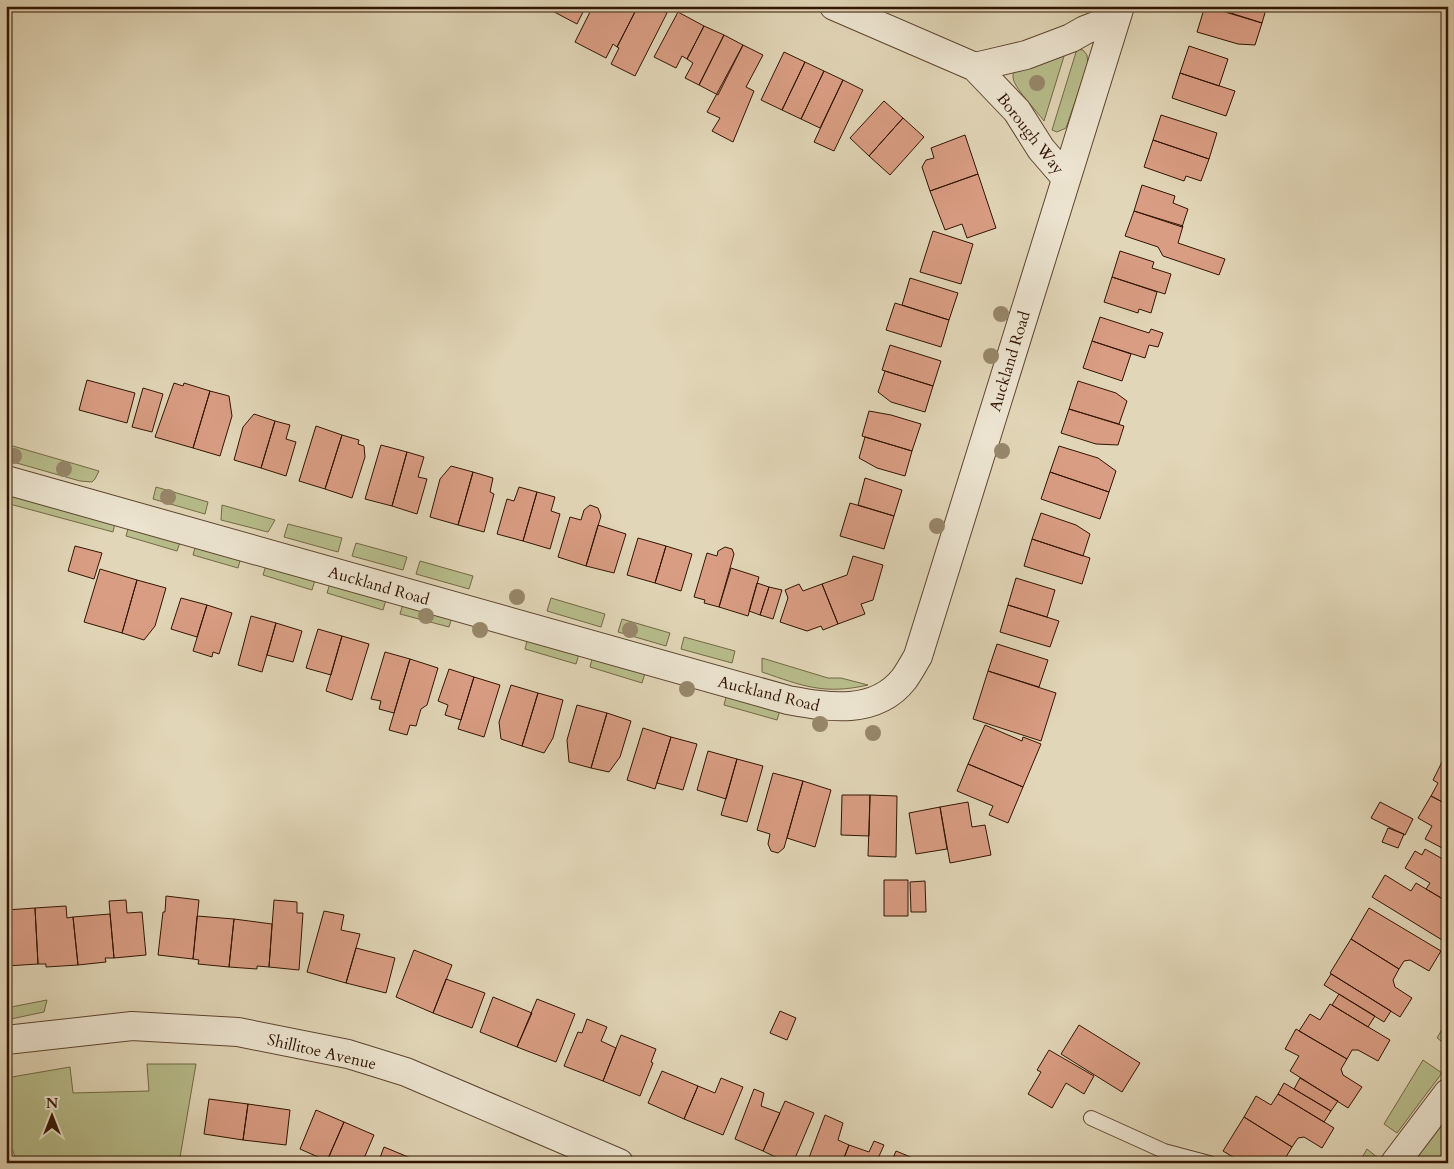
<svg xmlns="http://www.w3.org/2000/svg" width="1454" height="1169" viewBox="0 0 1454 1169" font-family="Cardo,serif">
	<rect width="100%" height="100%" fill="#e1d6b7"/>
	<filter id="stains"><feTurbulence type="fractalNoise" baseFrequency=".004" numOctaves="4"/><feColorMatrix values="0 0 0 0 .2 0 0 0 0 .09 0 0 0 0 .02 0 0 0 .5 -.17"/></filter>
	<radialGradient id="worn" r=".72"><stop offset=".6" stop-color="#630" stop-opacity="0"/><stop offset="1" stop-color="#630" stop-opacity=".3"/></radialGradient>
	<path fill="#b7bd8b" stroke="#746846" d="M1077,49L1083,50L1087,55L1088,64L1066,128L1057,132L1052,130Z
		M1065,53L1044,121C1037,111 1013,87 1013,77C1013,72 1014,72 1017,70Z
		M6,444L99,471L95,479L92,482L80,481L6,460Z
		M156,487L208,502L205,514L153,499Z
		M6,488L116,519L113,532L6,503Z
		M222,505L275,520L268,532L221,520Z
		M130,522L182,537L177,551L126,536Z
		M288,524L342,538L338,552L284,537Z
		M197,541L242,554L238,568L193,555Z
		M356,543L407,557L403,570L352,556Z
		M420,561L473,576L469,589L416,574Z
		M267,562L316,577L312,590L263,575Z
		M331,580L387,596L383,610L327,593Z
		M551,598L605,614L601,627L547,611Z
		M404,600L453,614L449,627L400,614Z
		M622,619L670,633L666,646L618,632Z
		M528,637L580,651L576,664L525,649Z
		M684,637L735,651L732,663L681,649Z
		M593,655L646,670L642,683L590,667Z
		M762,658L828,678H841L868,685C824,695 803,686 762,672Z
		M727,693L781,707L777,720L724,705Z
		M47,1000L44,1012L6,1020V1008Z
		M1448,1019V1046L1437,1038Z
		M1423,1060L1442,1073L1397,1133L1384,1124Z
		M147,1064H196L179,1163H18C5,1138 6,1106 6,1078L70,1067L73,1093L149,1091Z
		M1448,1122V1149L1438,1163H1410L1437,1128Z
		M1367,1149L1378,1158L1375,1163H1359Z"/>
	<path fill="#d99d83" stroke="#321402" d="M543,6H586L577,24Z
		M593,6H638L617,47L613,44L606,58L575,42Z
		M638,6H654L667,13L635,76L611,64L619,48L617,47Z
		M1205,6L1262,23L1255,45L1238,44L1197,32Z
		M1209,6H1267L1262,23Z
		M678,12L704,26L687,59L682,56L676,68L654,57Z
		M704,26L724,35L699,85L685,78L693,63L687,59Z
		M724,35L743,45L718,95L699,85Z
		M743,45L763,55L746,87L754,91L733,142L712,131L720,118L707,112Z
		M1189,46L1228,59L1219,86L1180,73Z
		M784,52L805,62L782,110L761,100Z
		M805,62L824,71L801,119L782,110Z
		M824,71L843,80L820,128L801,119Z
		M1180,73L1235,91L1226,116L1172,98Z
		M843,80L863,90L834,151L814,142Z
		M884,101L903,118L869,156L850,138Z
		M1161,115L1217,133L1209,159L1153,140Z
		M903,118L924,137L890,175L869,156Z
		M965,135L978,174L930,191L922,167L926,160L934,158L931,148Z
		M1153,140L1209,159L1201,181L1186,176L1184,181L1144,167Z
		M978,174L996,228L967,238L962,224L945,230L930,191Z
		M1142,185L1175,196L1173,203L1188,209L1182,227L1134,211Z
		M1134,211L1183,226L1178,243L1225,259L1219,275L1163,256L1158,247L1125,236Z
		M933,231L973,244L961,284L920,272Z
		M1120,251L1154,262L1152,268L1171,274L1165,294L1112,277Z
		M1112,277L1157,292L1151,313L1139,309L1138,313L1104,302Z
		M910,278L958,293L949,320L902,305Z
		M895,303L949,320L941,347L886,330Z
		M1100,317L1149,333L1151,329L1163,333L1158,347L1149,345L1145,358L1092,341Z
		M1092,341L1131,354L1122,381L1083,368Z
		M890,345L941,361L933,386L882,370Z
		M885,371L933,386L925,412L891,402L878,392Z
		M87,380L135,393L127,423L79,410Z
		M1078,381L1116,393L1127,401L1119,424L1069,409Z
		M174,383L183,386L184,383L210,391L193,448L155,437Z
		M143,388L163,394L152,432L132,427Z
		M210,391L229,396L232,416L220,456L193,448Z
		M1069,409L1124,426L1118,445L1096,444L1061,433Z
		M869,411L891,415L921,424L912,451L862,436Z
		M254,414L275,421L261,468L234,460L243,427Z
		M275,421L290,425L286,439L296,442L286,476L261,468Z
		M316,426L342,435L325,489L299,481Z
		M342,435L359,440L358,444L364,446L365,457L352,498L325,489Z
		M865,437L912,451L905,476L877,468L859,458Z
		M381,445L407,452L392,506L365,499Z
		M1059,446L1098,458L1116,471L1109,492L1050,472Z
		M407,452L424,457L418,477L427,479L417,514L392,506Z
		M451,466L473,472L458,525L430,517L440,479Z
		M473,472L493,478L490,492L494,494L484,532L458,525Z
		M1050,472L1109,492L1100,519L1041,499Z
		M865,478L902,490L894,516L858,505Z
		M519,487L537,492L523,541L497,534L507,499L514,501Z
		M537,492L555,497L551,511L560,514L550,549L523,541Z
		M850,503L894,516L884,549L840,536Z
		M590,505L598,508L601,516L586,566L558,557L570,517L581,520L584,510Z
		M1041,513L1076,525L1090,534L1083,556L1032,539Z
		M598,525L626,534L614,573L586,566Z
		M638,538L666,546L655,583L627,575Z
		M1032,539L1090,558L1082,584L1024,566Z
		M75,546L102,553L94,579L68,571Z
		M666,546L692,554L681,591L655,583Z
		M725,547L732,549L734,554L719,607L704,603L705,600L694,597L707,553L717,556L718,551Z
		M853,556L883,565L873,600L861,604L865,614L838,624L822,584L847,575Z
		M731,568L759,577L748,616L719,607Z
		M100,569L137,580L122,633L84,622Z
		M1016,578L1055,590L1047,617L1008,605Z
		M137,580L166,588L155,626L144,640L122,633Z
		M757,583L769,587L760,615L749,611Z
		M799,584L803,591L822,584L838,624L823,630L821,626L807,631L780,622L788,598L785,590Z
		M769,587L782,590L773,619L760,615Z
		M181,598L207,605L197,637L171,629Z
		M207,605L232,613L219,654L213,652L212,657L193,651Z
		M1008,605L1059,621L1050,647L1000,632Z
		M251,616L276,623L262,672L238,665Z
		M276,623L302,631L293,662L267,655Z
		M318,629L342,636L331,675L306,668Z
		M342,636L369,644L352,700L326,691Z
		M997,644L1048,660L1039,687L988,671Z
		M385,652L410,659L394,713L379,709L381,701L371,699Z
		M410,659L438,668L427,705L421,709L416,726L410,725L407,735L389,730Z
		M449,669L474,677L461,720L445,715L448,705L438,701Z
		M988,671L1056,693L1041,741L973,719Z
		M474,677L500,685L484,737L458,729Z
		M511,685L538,693L522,746L501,739L499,722Z
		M538,693L563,700L553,738L544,753L522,746Z
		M577,705L607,713L591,768L569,762L567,740Z
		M607,713L631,721L620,757L609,772L591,768Z
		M985,725L1022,741L1023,737L1041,744L1023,787L968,764Z
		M643,728L671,737L655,789L627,780Z
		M6,736L10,737L6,751Z
		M671,737L697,744L683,790L657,783Z
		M708,751L737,759L726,799L697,790Z
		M737,759L763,766L747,822L721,815Z
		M1443,760L1448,763V805L1431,796L1438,783L1433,780Z
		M968,764L1023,787L1008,823L989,815L993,806L957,791Z
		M773,773L803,781L784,848L778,853L771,851L768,844L770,834L757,830Z
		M803,781L831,790L815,847L787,838Z
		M842,795H870L869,836L841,835Z
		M870,795L897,796L896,857L868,856Z
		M1431,796L1448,805V851L1425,839L1432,826L1418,818Z
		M968,802L972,827L985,825L991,855L950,863L940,807Z
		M1380,802L1413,819L1405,835L1371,818Z
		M940,807L947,849L916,854L909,813Z
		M1388,828L1404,834L1398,848L1382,842Z
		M1425,849L1448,862V902L1426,889L1430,883L1405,868L1415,851L1422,855Z
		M1385,875L1411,891L1416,883L1448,902L1447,943L1372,897Z
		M884,880H908V916H884Z
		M925,881L926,912H911L910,882Z
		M166,896L199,900L193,959L158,955L163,912H165Z
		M126,900L127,913L142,912L146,955L114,958L109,901Z
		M274,900L297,902V913H303L299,970L269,967Z
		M66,906L67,918L73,917L78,965L46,967V964H38L35,908Z
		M35,908L38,964L6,966V910Z
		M1369,908L1441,951L1429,971L1410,960L1404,961L1399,969L1351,939Z
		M324,911L344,915L341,930L360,934L346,983L307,972Z
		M110,914L114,958H105L106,962L78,965L73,917Z
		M197,916L234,919L229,967L198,964L199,960L193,959Z
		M234,919L272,924L269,967L257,966V969L229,967Z
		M1351,939L1399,969L1393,980L1395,987L1412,998L1400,1017L1330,973Z
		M356,948L395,958L386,993L346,983Z
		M414,950L452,965L433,1013L396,997Z
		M1331,974L1391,1011L1384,1022L1324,985Z
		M446,979L485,993L472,1028L433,1013Z
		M1339,994L1375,1016L1368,1027L1332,1005Z
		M493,997L532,1013L517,1047L480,1032Z
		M537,999L575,1014L556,1062L517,1047Z
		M1330,1004L1390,1040L1378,1061L1358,1050H1352L1347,1059L1299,1031L1310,1014L1320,1020Z
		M780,1011L796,1018L787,1040L770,1033Z
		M587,1019L607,1027L601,1041L616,1048L603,1081L564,1066L578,1032L582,1033Z
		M1079,1025L1140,1063L1122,1092L1061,1054Z
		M1296,1029L1347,1059L1341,1069L1343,1075L1362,1087L1348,1108L1290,1071L1299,1056L1285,1049Z
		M621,1035L656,1049L651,1062L653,1063L640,1096L603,1081Z
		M1049,1050L1094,1076L1084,1094L1066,1083L1052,1108L1028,1094L1041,1072L1037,1070Z
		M662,1071L698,1086L684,1119L648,1103Z
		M721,1078L743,1087L723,1135L684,1119L698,1086L715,1093Z
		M1300,1078L1338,1101L1331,1111L1294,1089Z
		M1284,1083L1331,1111L1324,1122L1278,1094Z
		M754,1089L764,1093L761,1106L780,1113L763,1151L735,1139Z
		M1278,1094L1334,1128L1322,1148L1304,1137L1298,1138L1292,1147L1244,1117L1256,1096L1271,1105Z
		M209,1099L248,1104L243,1140L204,1134Z
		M785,1101L814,1113L793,1163H788L763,1151Z
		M248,1104L290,1110L286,1145L243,1140Z
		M316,1110L344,1122L327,1161L300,1149Z
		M825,1115L843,1123L838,1140L849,1145L842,1163H807Z
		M1244,1117L1292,1147L1286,1157L1288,1163H1243L1223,1151Z
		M344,1122L374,1135L362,1163H332L327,1161Z
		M874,1141L884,1145L876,1163H842L849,1145L869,1152Z
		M384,1147L413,1159L412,1163H378Z
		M896,1151L925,1163H891Z"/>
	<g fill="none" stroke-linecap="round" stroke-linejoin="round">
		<defs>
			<path id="service" d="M1091,1118L1164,1151L1209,1163"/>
			<path id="minor" d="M834,6L975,67L1017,111L1041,149L1066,178
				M975,67L1026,55L1071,38L1085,30L1116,18
				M6,480L788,700C827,707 875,716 904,679C909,672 914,663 918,656L1120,6
				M6,1040L132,1026L238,1032L348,1054L406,1072L619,1163
				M1395,1163L1448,1093"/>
		</defs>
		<use href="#service" stroke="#5e442f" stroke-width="16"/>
		<use href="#minor" stroke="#5e442f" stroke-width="30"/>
		<path stroke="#321402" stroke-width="3" stroke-dasharray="4 2.5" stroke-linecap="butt" d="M6,1146L10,1163"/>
		<use href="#service" stroke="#ece4d0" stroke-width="14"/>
		<use href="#minor" stroke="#ece4d0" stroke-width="28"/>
	</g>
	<g fill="#97876a">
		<circle cx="1037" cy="83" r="8"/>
		<circle cx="1001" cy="314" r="8"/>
		<circle cx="991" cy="356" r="8"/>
		<circle cx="1002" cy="451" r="8"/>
		<circle cx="14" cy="456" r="8"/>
		<circle cx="64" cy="469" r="8"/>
		<circle cx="168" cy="497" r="8"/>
		<circle cx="937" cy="526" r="8"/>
		<circle cx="517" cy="597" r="8"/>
		<circle cx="426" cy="616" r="8"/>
		<circle cx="480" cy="630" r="8"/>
		<circle cx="630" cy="630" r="8"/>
		<circle cx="687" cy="689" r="8"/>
		<circle cx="820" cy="724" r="8"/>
		<circle cx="873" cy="733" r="8"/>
	</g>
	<g text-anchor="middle" stroke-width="4" stroke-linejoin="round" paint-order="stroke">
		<g font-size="16" fill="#321402" stroke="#ece4d0">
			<text transform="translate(1031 133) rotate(52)" y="6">Borough Way</text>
			<text transform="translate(1009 361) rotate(-73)" y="6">Auckland Road</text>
			<text transform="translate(379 585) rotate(16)" y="6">Auckland Road</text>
			<text transform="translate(769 693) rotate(14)" y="6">Auckland Road</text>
			<text transform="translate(322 1051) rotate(13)" y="6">Shillitoe Avenue</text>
		</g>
	</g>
	<rect width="1454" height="1169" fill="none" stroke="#e1d6b7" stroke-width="25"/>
	<rect x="8" y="8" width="1439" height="1154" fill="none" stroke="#321402" stroke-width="2.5"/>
	<rect x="12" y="12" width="1429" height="1144" fill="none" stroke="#321402"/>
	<g transform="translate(52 1116)" stroke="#ece4d0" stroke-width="4" paint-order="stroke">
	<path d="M0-4L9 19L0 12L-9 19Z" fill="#321402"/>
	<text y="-8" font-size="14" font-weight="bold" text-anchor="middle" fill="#321402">N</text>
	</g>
	<rect width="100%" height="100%" filter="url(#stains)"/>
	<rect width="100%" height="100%" fill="url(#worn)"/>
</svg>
